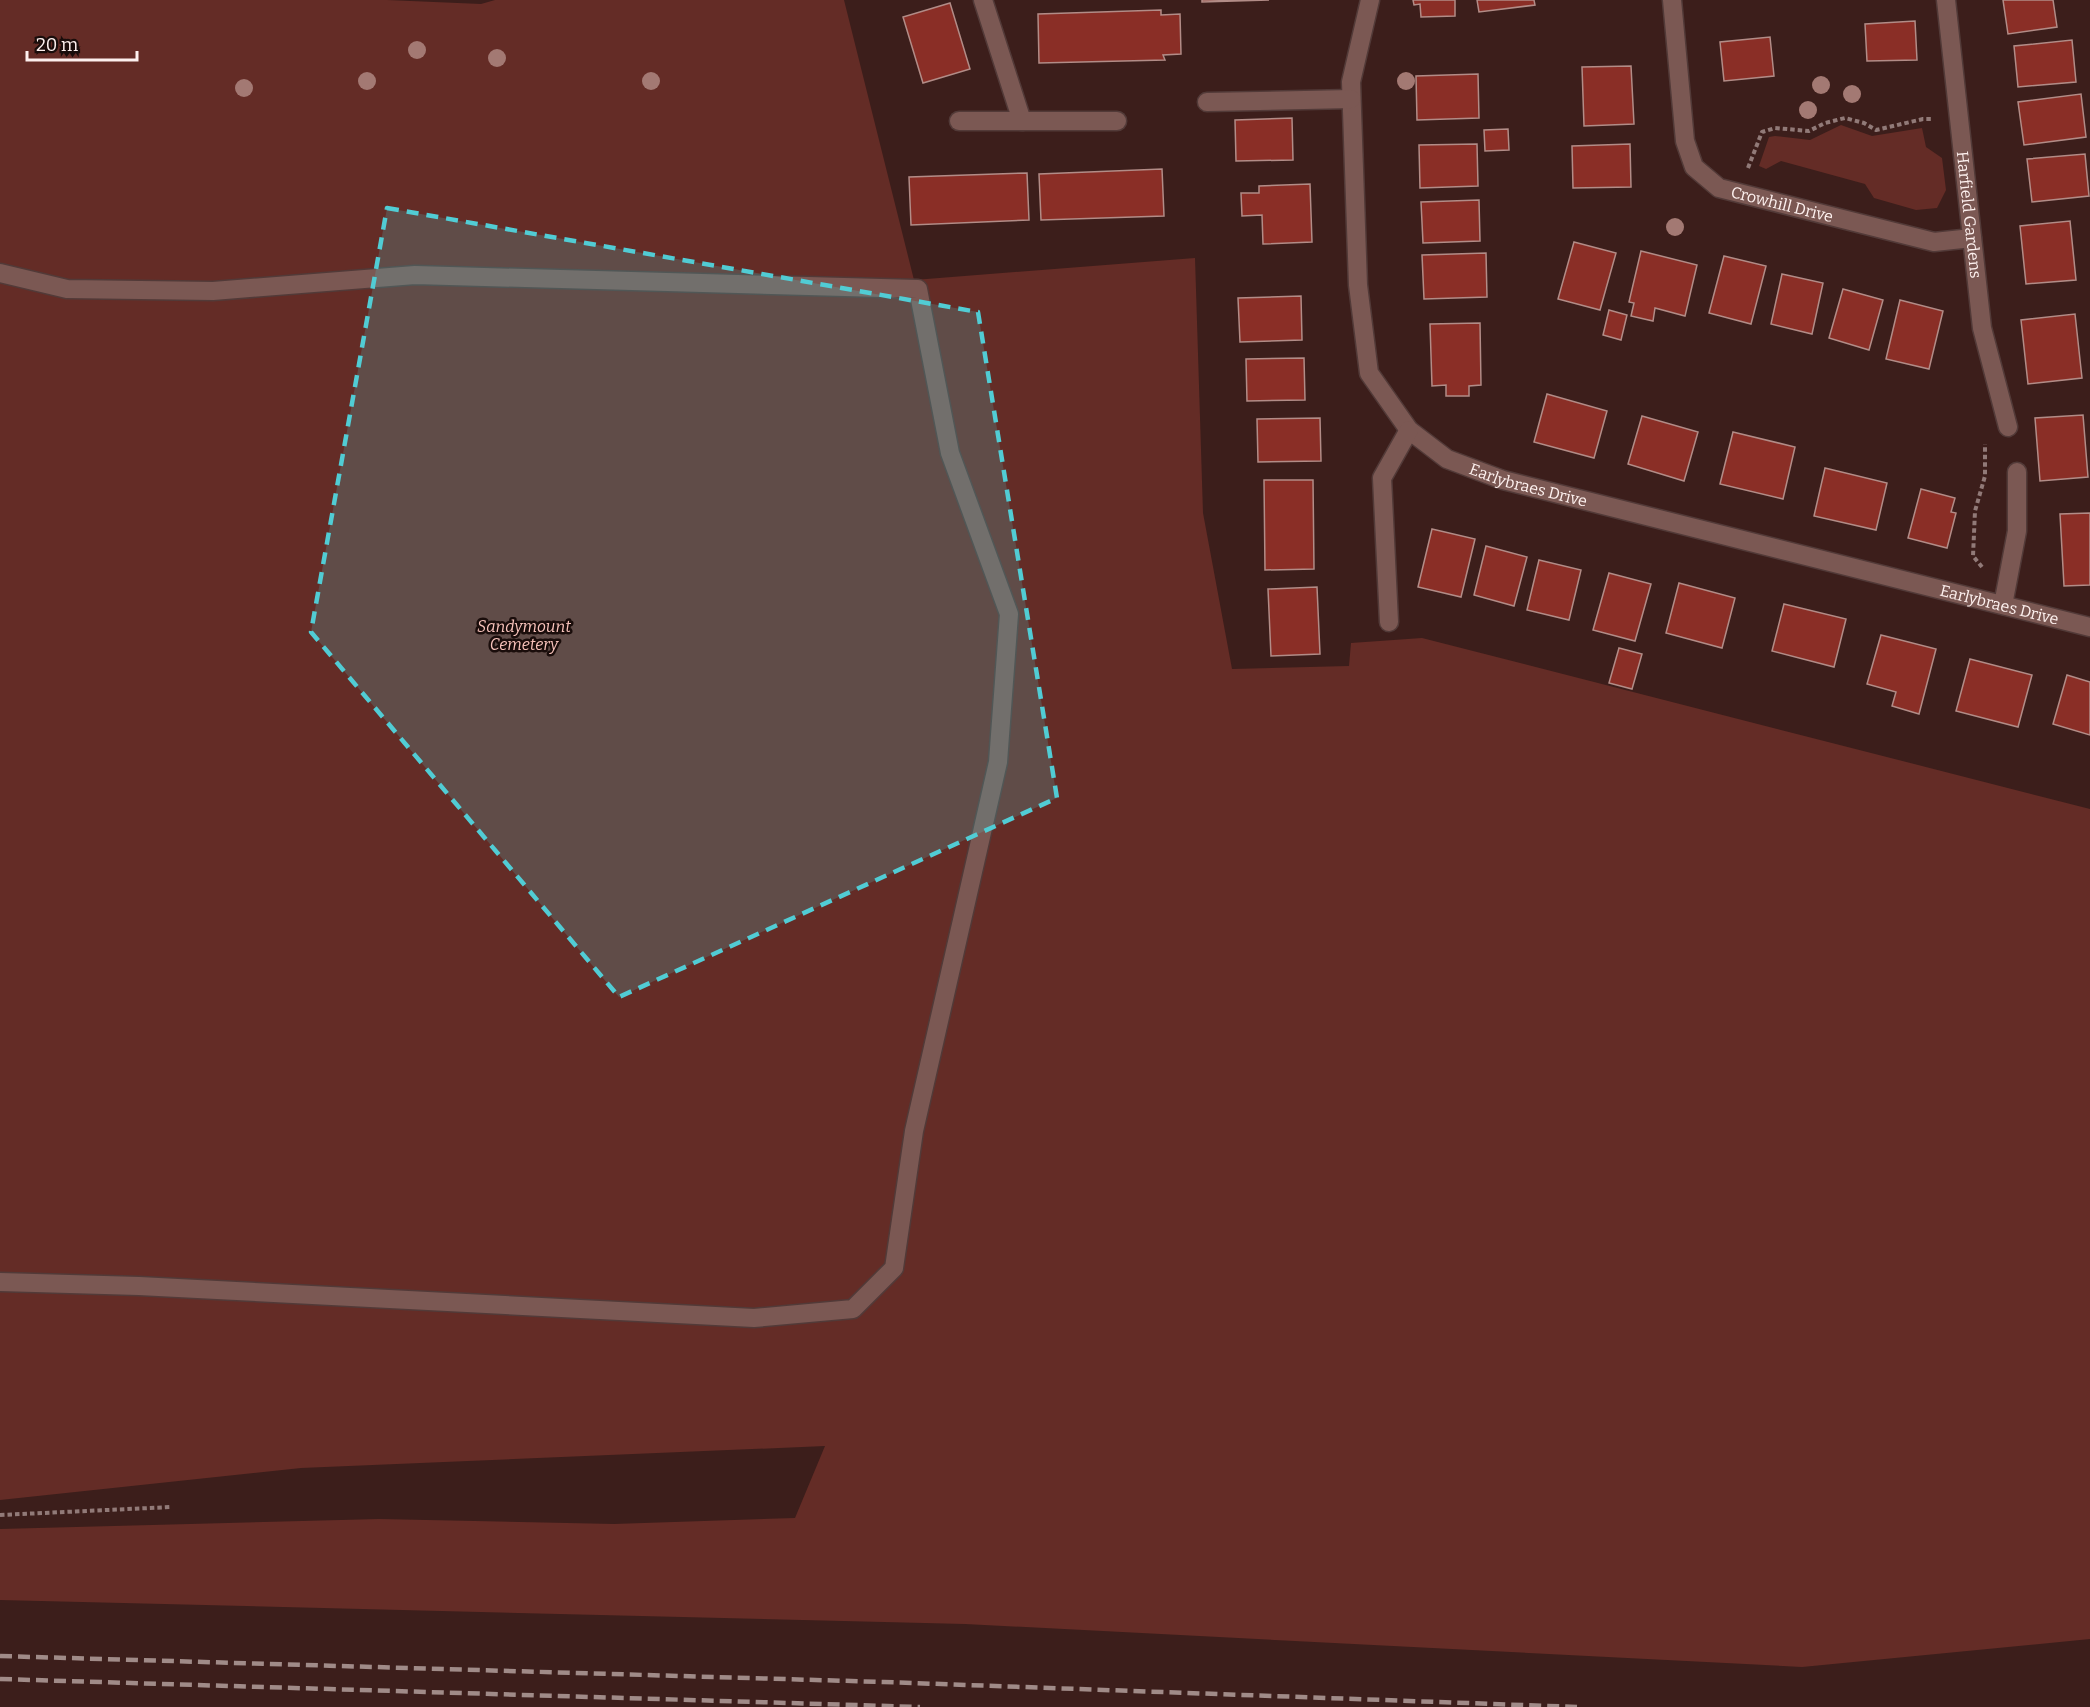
<svg xmlns="http://www.w3.org/2000/svg" width="2090" height="1707" viewBox="0 0 2090 1707" font-family="Bitter,serif">
	<rect width="100%" height="100%" fill="#3c1e1b"/>
	<path fill="#642c26" d="M0,0H387L481,4L495,0H844L914,280L1195,258L1203,513L1232,669L1349,666L1351,643L1422,638L2090,809V1639L1802,1667L965,1624L0,1600V1529L379,1519L614,1524L795,1518L825,1446L301,1468L0,1500Z
		M1841,125L1872,136L1922,128L1926,147L1942,158L1946,190L1937,208L1916,210L1874,198L1865,184L1781,161L1766,169L1759,166L1769,137L1775,136L1810,140Z"/>
	<path fill="#8a2e26" stroke="#b28c87" stroke-width="1.5" d="M1202,0H1269L1202,2Z
		M1413,0H1455V16L1421,17L1420,4L1414,5Z
		M1477,0H1534L1535,5L1479,12Z
		M2003,0H2053L2057,27L2008,34Z
		M950,3L970,69L923,83L903,17Z
		M1161,10V15L1180,14L1181,54L1163,55L1165,60L1039,63L1038,14Z
		M1915,21L1917,60L1867,61L1865,24Z
		M1770,37L1774,76L1724,81L1720,42Z
		M2072,40L2076,82L2018,87L2014,46Z
		M1631,66L1634,124L1584,126L1582,67Z
		M1478,74L1479,118L1417,120L1416,76Z
		M2081,94L2086,137L2024,145L2018,102Z
		M1292,118L1293,160L1236,161L1235,120Z
		M1508,129L1509,150L1485,151L1484,130Z
		M1477,144L1478,186L1420,188L1419,145Z
		M1630,144L1631,187L1573,188L1572,146Z
		M2085,154L2089,196L2032,202L2027,159Z
		M1162,169L1164,216L1041,220L1039,174Z
		M1027,173L1029,220L911,225L909,177Z
		M1310,184L1312,242L1263,244L1262,215L1242,216L1241,193H1259V186Z
		M1479,200L1480,241L1423,243L1421,202Z
		M2070,221L2076,280L2026,284L2020,226Z
		M1574,242L1616,253L1600,310L1558,299Z
		M1641,251L1697,265L1685,316L1655,308L1653,321L1631,316L1634,303L1629,302Z
		M1486,253L1487,297L1424,299L1422,255Z
		M1724,256L1766,266L1751,324L1709,313Z
		M1782,274L1823,283L1812,334L1771,324Z
		M1843,289L1883,300L1869,350L1829,338Z
		M1301,296L1302,340L1240,342L1238,298Z
		M1900,300L1943,311L1929,369L1886,359Z
		M1609,310L1627,315L1621,340L1603,335Z
		M2075,314L2082,378L2028,384L2021,320Z
		M1480,323L1481,385L1469,386V396H1446V385L1432,386L1430,324Z
		M1304,358L1305,400L1247,401L1246,359Z
		M1547,394L1607,411L1594,458L1534,442Z
		M2083,415L2088,477L2040,481L2035,418Z
		M1642,416L1698,432L1684,481L1628,464Z
		M1320,418L1321,461L1258,462L1257,419Z
		M1733,432L1795,447L1783,499L1720,484Z
		M1825,468L1887,483L1876,530L1814,516Z
		M1264,480H1313L1314,569L1265,570Z
		M1921,489L1955,498L1951,512L1956,513L1947,548L1908,538Z
		M2090,513V585L2064,586L2060,514Z
		M1432,529L1475,539L1461,597L1418,587Z
		M1486,546L1527,557L1514,606L1474,595Z
		M1539,560L1581,570L1569,620L1527,610Z
		M1609,573L1651,584L1635,641L1593,630Z
		M1679,583L1735,598L1722,648L1666,633Z
		M1317,587L1320,654L1271,656L1268,589Z
		M1784,604L1846,619L1834,667L1772,651Z
		M1881,635L1936,649L1919,714L1892,706L1896,692L1867,684Z
		M1619,648L1642,654L1632,689L1609,683Z
		M1970,659L2032,675L2018,727L1956,711Z
		M2067,675L2090,682V735L2053,724Z"/>
	<g fill="none" stroke-linecap="round" stroke-linejoin="round">
		<defs>
			<path id="lane" d="M0,273L67,289L213,291L415,275L918,289L950,453L1009,614L998,762L914,1131L894,1268L853,1309L754,1318L139,1286L0,1282"/>
			<g id="street">
				<path d="M983,0L1022,121"/>
				<path id="s1" d="M1370,0L1351,82L1358,285L1369,373L1409,430L1447,459L1503,480L2090,627"/>
				<path id="s2" d="M1672,0L1685,141L1694,167L1719,188L1934,242L1972,238"/>
				<path id="s3" d="M1946,0L1982,328L2008,427"/>
				<path d="M1207,102L1351,99"/>
				<path d="M959,121H1117"/>
				<path d="M2003,605L2017,531V472"/>
				<path d="M1389,622L1382,478L1409,430"/>
			</g>
		</defs>
		<use href="#lane" stroke="#523a38" stroke-width="21"/>
		<use href="#street" stroke="#523a38" stroke-width="21"/>
		<path stroke="#917a78" stroke-width="4" stroke-dasharray="4.5 3" stroke-linecap="butt" d="M1748,168L1762,132L1775,128L1809,131L1825,123L1845,118L1864,123L1876,130L1923,119H1931
			M1982,567L1973,556L1975,511L1985,476V444
			M0,1515L171,1507"/>
		<use href="#lane" stroke="#7b5853" stroke-width="18"/>
		<use href="#street" stroke="#7b5853" stroke-width="18"/>
		<path stroke="#a08b88" stroke-width="4.5" stroke-dasharray="12 6" stroke-linecap="butt" d="M0,1656L884,1682L1577,1707
			M0,1679L920,1707"/>
	</g>
	<g fill="#a37973">
		<circle cx="417" cy="50" r="9"/>
		<circle cx="497" cy="58" r="9"/>
		<circle cx="367" cy="81" r="9"/>
		<circle cx="651" cy="81" r="9"/>
		<circle cx="1406" cy="81" r="9"/>
		<circle cx="1821" cy="85" r="9"/>
		<circle cx="244" cy="88" r="9"/>
		<circle cx="1852" cy="94" r="9"/>
		<circle cx="1808" cy="110" r="9"/>
		<circle cx="1675" cy="227" r="9"/>
	</g>
	<path fill="#51ccd4" fill-opacity="0.2" stroke="#51ccd4" stroke-width="4.5" stroke-dasharray="12 8" stroke-linejoin="round" d="M387,208L978,312L1057,798L619,997L311,632Z"/>
	<g text-anchor="middle" stroke-width="5" stroke-linejoin="round" paint-order="stroke">
		<g font-size="16" fill="#fdf0ee" stroke="#1a0d0b">
			<text dy="6" stroke="none"><textPath href="#s2" startOffset="267">Crowhill Drive</textPath></text>
			<text dy="6" stroke="none"><textPath href="#s3" startOffset="216">Harfield Gardens</textPath></text>
			<text dy="6" stroke="none"><textPath href="#s1" startOffset="579">Earlybraes Drive</textPath></text>
			<text dy="6" stroke="none"><textPath href="#s1" startOffset="1065">Earlybraes Drive</textPath></text>
		</g>
		<g font-size="16" font-style="italic" fill="#f8c3bb" stroke="#1a0d0b">
			<text x="524" y="632">Sandymount<tspan x="524" dy="18">Cemetery</tspan></text>
		</g>
	</g>
	<path d="M27 51v9h110v-9" fill="none" stroke="#fdf0ee" stroke-width="3"/>
	<text x="36" y="51" font-size="18" fill="#fdf0ee" stroke="#1a0d0b" stroke-width="4.5" paint-order="stroke">20 m</text>
</svg>
